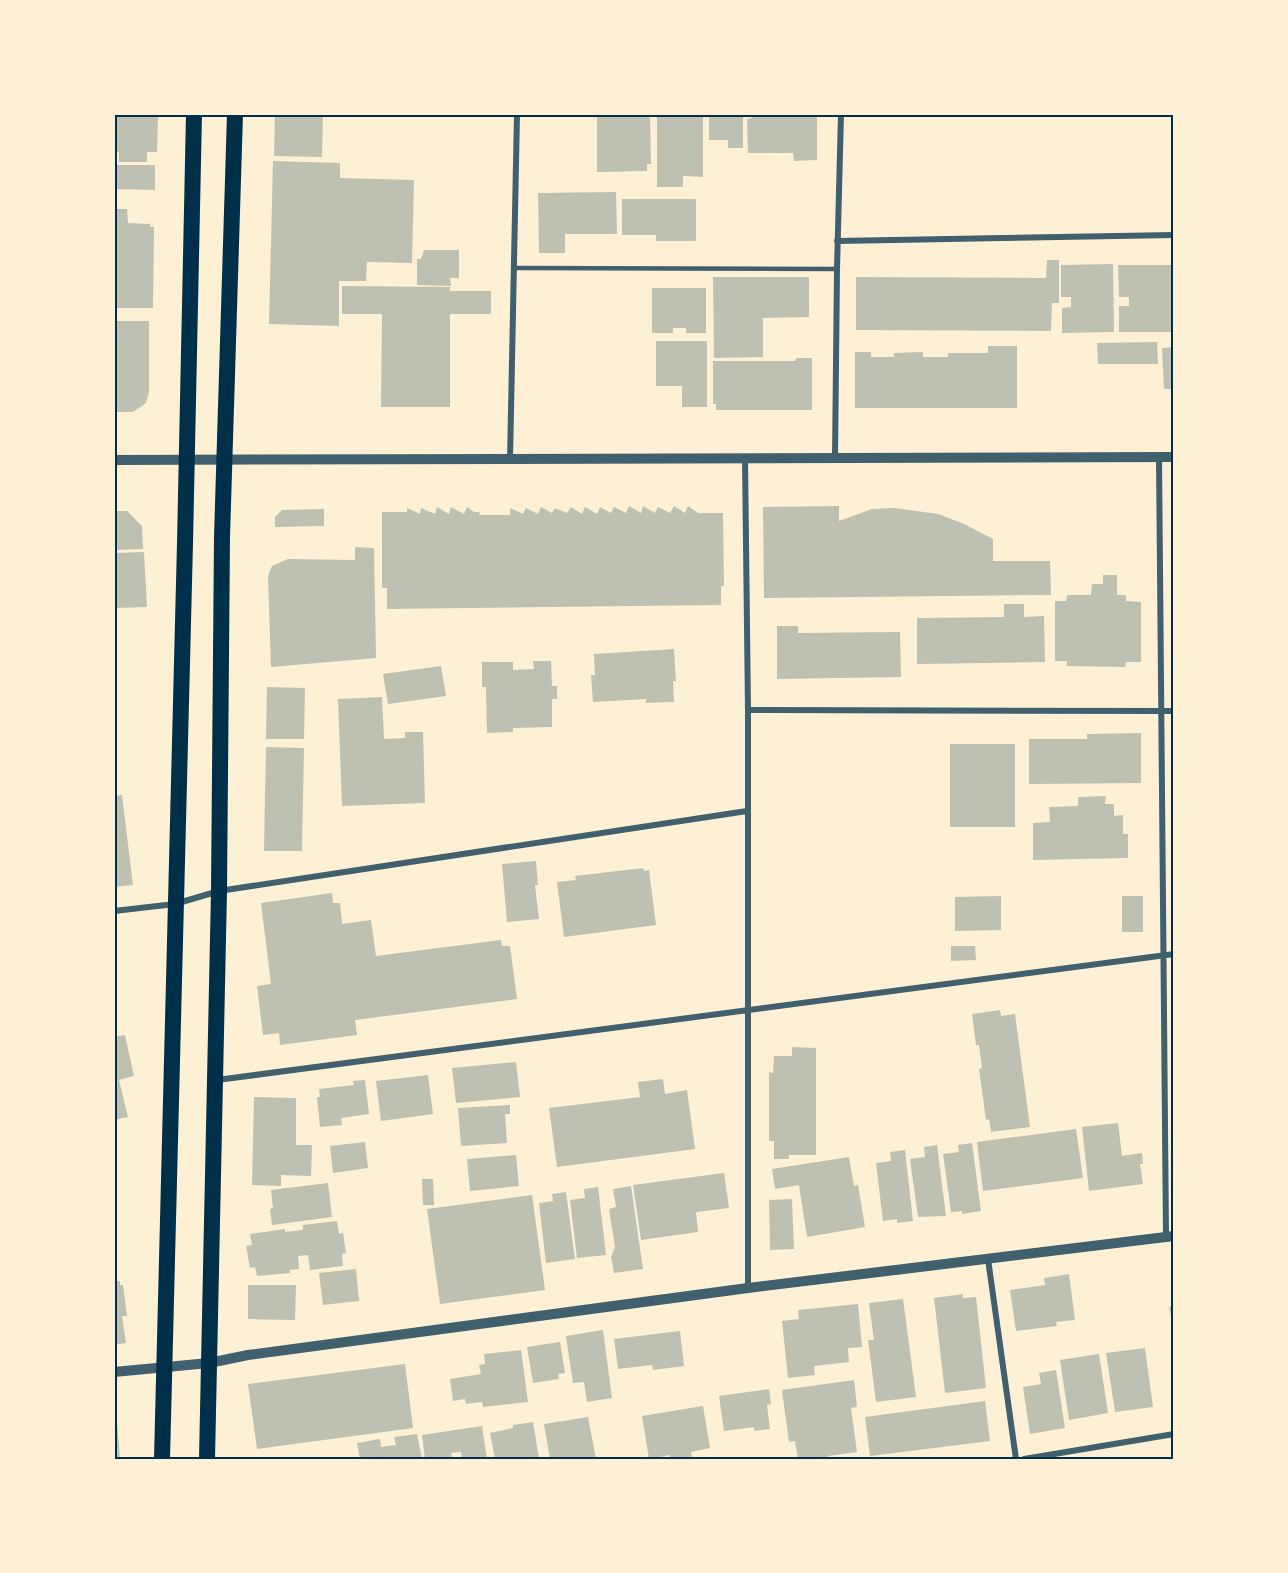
<svg xmlns="http://www.w3.org/2000/svg" width="1288" height="1573" viewBox="0 0 1288 1573" font-family="'Open Sans',sans-serif">
	<rect width="100%" height="100%" fill="#fdf0d5"/>
	<path fill="#bec0b2" d="M114,114H158L157,152H147V162H119V152L114,151Z
		M275,114H323L322,157L274,156Z
		M597,114L650,115L651,164H647V171L597,172Z
		M657,114H703V177L683,176V187H657Z
		M709,114H743V148H728V140H709Z
		M752,114H817V160L794,161L793,153H748L747,119L752,118Z
		M273,161L340,163V178L414,180L412,263L367,262L366,281H339V326L269,324Z
		M114,165H155V190L114,189Z
		M616,192L617,234H565V253H539L538,193Z
		M622,199H696V241H656V235H622Z
		M114,209H127L128,223L150,224V227H154L153,308H114Z
		M424,250H459V278H450L451,286L417,285V259H421Z
		M1047,260H1059V303H1052L1051,331L856,330V277L1046,278Z
		M1113,264L1114,332L1062,333V308L1071,307V297H1061V265Z
		M1118,265H1171V332H1119V306H1129V297H1119Z
		M713,277H809V317L763,318V357L714,358Z
		M342,286L450,287V291H491V314H450V407H381L382,314H342Z
		M652,288H706V333H686V328H673V333H652Z
		M114,321H149V392L146,403L133,412H114Z
		M656,341H707V407H682V386H656Z
		M1157,342L1158,364H1098L1097,343Z
		M988,346H1017V408H855V352H871V357H894V353L923,352V357H948V353H988Z
		M1174,347V389H1164L1162,348Z
		M796,358H812V410H716V404H713V361H795Z
		M629,506L641,513L643,506L655,513L658,507L670,513L674,506L685,513L688,506L698,513H723L724,586H721V605L387,609V588H382V512H407V508L420,514L421,508L435,514L437,507L449,514L451,507L464,514L467,507L474,512H480L479,515H510V508L523,514L526,508L538,514L541,507L552,513L555,508L567,513L571,507L582,514L585,507L597,514L600,507L611,513L614,507L626,513Z
		M839,506V521L872,509L895,508L938,514L964,524L993,539V561H1050L1051,595L764,598L763,507Z
		M324,509V526L275,527V517L282,510Z
		M114,511H127L142,526L143,549L114,550Z
		M355,547L374,548L376,658L271,667L268,576L272,566L288,559L355,560Z
		M144,552L147,607L114,608V553Z
		M1103,575H1117V595H1126V601L1141,602V662H1126L1125,667L1067,666V661H1055V601H1066L1067,595H1091L1092,584H1103Z
		M1004,604H1024V617L1044,616L1045,662L917,664V618L1004,617Z
		M777,626H798V633L900,632L901,677L777,679Z
		M674,649L676,681H673L674,702L646,703V699L593,702L591,675H595L594,654Z
		M533,661H551L552,686H557V699H552V727L513,728V732L487,733L486,687H482V662H513V670L534,669Z
		M441,666L446,696L388,704L383,674Z
		M267,687L305,688L304,739H266Z
		M382,697L384,739L405,738V732H423L425,803L342,806L338,699Z
		M1141,733V783L1029,784V739H1087V734Z
		M950,744H1015V827H950Z
		M266,747L304,748L302,851H264Z
		M122,795L133,885L114,887V796Z
		M1106,796L1105,804H1114V816L1123,815V834H1128V858L1033,860V823L1050,822L1049,807L1078,806V797Z
		M536,861L538,885H535L539,919L507,922L502,864Z
		M643,868L644,871L649,870L656,925L564,937L557,882L576,880L575,876Z
		M332,893L333,903H340L342,924L371,920L376,956L501,940L502,946H510L517,999L355,1020L357,1035L280,1045L279,1033L263,1035L257,986L271,984L261,903Z
		M1001,896V930L955,931V897Z
		M1122,896H1143V932H1122Z
		M951,946H975L976,960L951,961Z
		M1000,1010L1001,1016L1015,1014L1030,1127L991,1132L989,1119L986,1120L979,1069L982,1068L979,1045H976L972,1014Z
		M125,1035L134,1076L119,1080L128,1117L114,1120V1037Z
		M792,1047L816,1048V1155H789V1159H774V1141H769V1072L773,1073L774,1056H792Z
		M516,1062L520,1097L456,1103L452,1068Z
		M428,1075L433,1114L381,1121L376,1081Z
		M663,1079L665,1094L687,1090L695,1149L557,1167L549,1108L640,1097L638,1082Z
		M365,1080L369,1114L341,1118L342,1125L320,1127L317,1097H320L319,1089L354,1085L353,1081Z
		M254,1097L296,1098V1145H312L311,1176L281,1175V1186L252,1185Z
		M510,1105V1114H505L507,1143L461,1146L458,1108Z
		M1118,1123L1122,1156L1142,1153L1143,1164H1140L1143,1184L1089,1191L1082,1127Z
		M1076,1129L1083,1178L983,1191L977,1142Z
		M365,1142L368,1168L333,1173L330,1146Z
		M972,1143L981,1211L962,1214V1211L951,1212L943,1154L959,1152L958,1145Z
		M937,1145L946,1216L918,1217L910,1159L925,1157L924,1147Z
		M905,1150L913,1221L897,1223V1219L883,1221L876,1163L891,1161L890,1152Z
		M516,1155L519,1186L470,1191L467,1159Z
		M849,1157L854,1186L858,1185L865,1227L807,1237L799,1185L775,1189L772,1169Z
		M724,1173L729,1208L696,1212L698,1232L641,1240L633,1185Z
		M422,1179H433L434,1205H423Z
		M328,1183L332,1217L272,1225L270,1209L273,1208L271,1190Z
		M631,1186L643,1269L614,1273L611,1257L615,1247L609,1209L616,1207L613,1189Z
		M598,1187L606,1255L577,1258L570,1200L585,1198L584,1189Z
		M566,1192L575,1259L546,1263L539,1203L553,1201L552,1194Z
		M532,1195L545,1290L440,1304L427,1209Z
		M792,1199L794,1249L770,1250L769,1200Z
		M337,1221L339,1234L343,1233L346,1253L342,1254L343,1266L310,1270L308,1255L298,1256L299,1269L290,1270V1273L257,1276L255,1267L250,1268L246,1246L252,1245L250,1234L285,1229V1232L303,1230V1225Z
		M356,1269L359,1301L323,1305L319,1273Z
		M1069,1274L1075,1320L1056,1322L1057,1326L1016,1331L1010,1290L1045,1285L1044,1278Z
		M120,1281V1285H123L127,1316H122L126,1343L114,1345V1282Z
		M248,1285H296L295,1320L248,1319Z
		M963,1294V1298L976,1297L986,1388L945,1393L934,1298Z
		M903,1299L916,1397L876,1402L868,1340H874L869,1303Z
		M858,1304L862,1347L848,1348L849,1362L814,1366L815,1375L788,1378L782,1321L799,1319L798,1310Z
		M1174,1306V1325H1173L1169,1307Z
		M603,1330L612,1398L587,1402L584,1382L573,1383L566,1336Z
		M680,1331L684,1366L653,1370L652,1365L618,1369L614,1339Z
		M560,1342L565,1373L558,1374L559,1379L533,1383L527,1347Z
		M1145,1348L1153,1407L1115,1412L1106,1353Z
		M521,1350L528,1402L483,1407L482,1402L466,1404L465,1399L453,1401L450,1379L481,1374L479,1365L485,1364L484,1354Z
		M1099,1354L1108,1413L1069,1420L1060,1360Z
		M405,1364L413,1428L257,1449L248,1384Z
		M1056,1370L1065,1428L1030,1434L1023,1387L1041,1384L1039,1373Z
		M854,1380L857,1407L851,1408L857,1452L828,1456V1459H798L795,1441L789,1442L782,1390Z
		M769,1389L771,1404L767,1405L770,1429L754,1431V1427L724,1431L719,1396Z
		M985,1401L990,1441L870,1456L865,1417Z
		M703,1406L710,1448L691,1452L692,1457L670,1459V1455L649,1459L642,1416Z
		M116,1408L120,1459H114V1409Z
		M588,1417L596,1459H550L544,1424Z
		M533,1422L539,1459H495L490,1433L513,1428V1425Z
		M482,1426L487,1459H462L461,1452L451,1453L452,1459H425L422,1435Z
		M417,1434L422,1459H360L357,1443L380,1439L381,1447L396,1445L394,1437Z"/>
	<g fill="none" stroke-linecap="round" stroke-linejoin="round">
		<path stroke="#3f606c" stroke-width="4.5" d="M513,268L837,269"/>
		<path stroke="#3f606c" stroke-width="6" d="M837,241L1174,235
			M835,458L837,269L841,114
			M1159,458L1166,1237
			M745,459L748,710V1288
			M510,460L517,114
			M748,710L1174,711
			M114,911L175,904L219,891L747,811
			M217,1080L1174,954
			M988,1259L1016,1459
			M1024,1459L1174,1434"/>
		<path stroke="#3f606c" stroke-width="10" d="M114,460L1174,457
			M114,1372L209,1363L248,1355L748,1288L1174,1236"/>
		<path stroke="#003049" stroke-width="16" d="M162,1459L185,543L194,114
			M207,1459L219,891L222,537L235,114"/>
	</g>
	<rect width="1288" height="1573" fill="none" stroke="#fdf0d5" stroke-width="231"/>
	<rect x="116" y="116" width="1056" height="1342" fill="none" stroke="#003049" stroke-width="2"/>
</svg>
